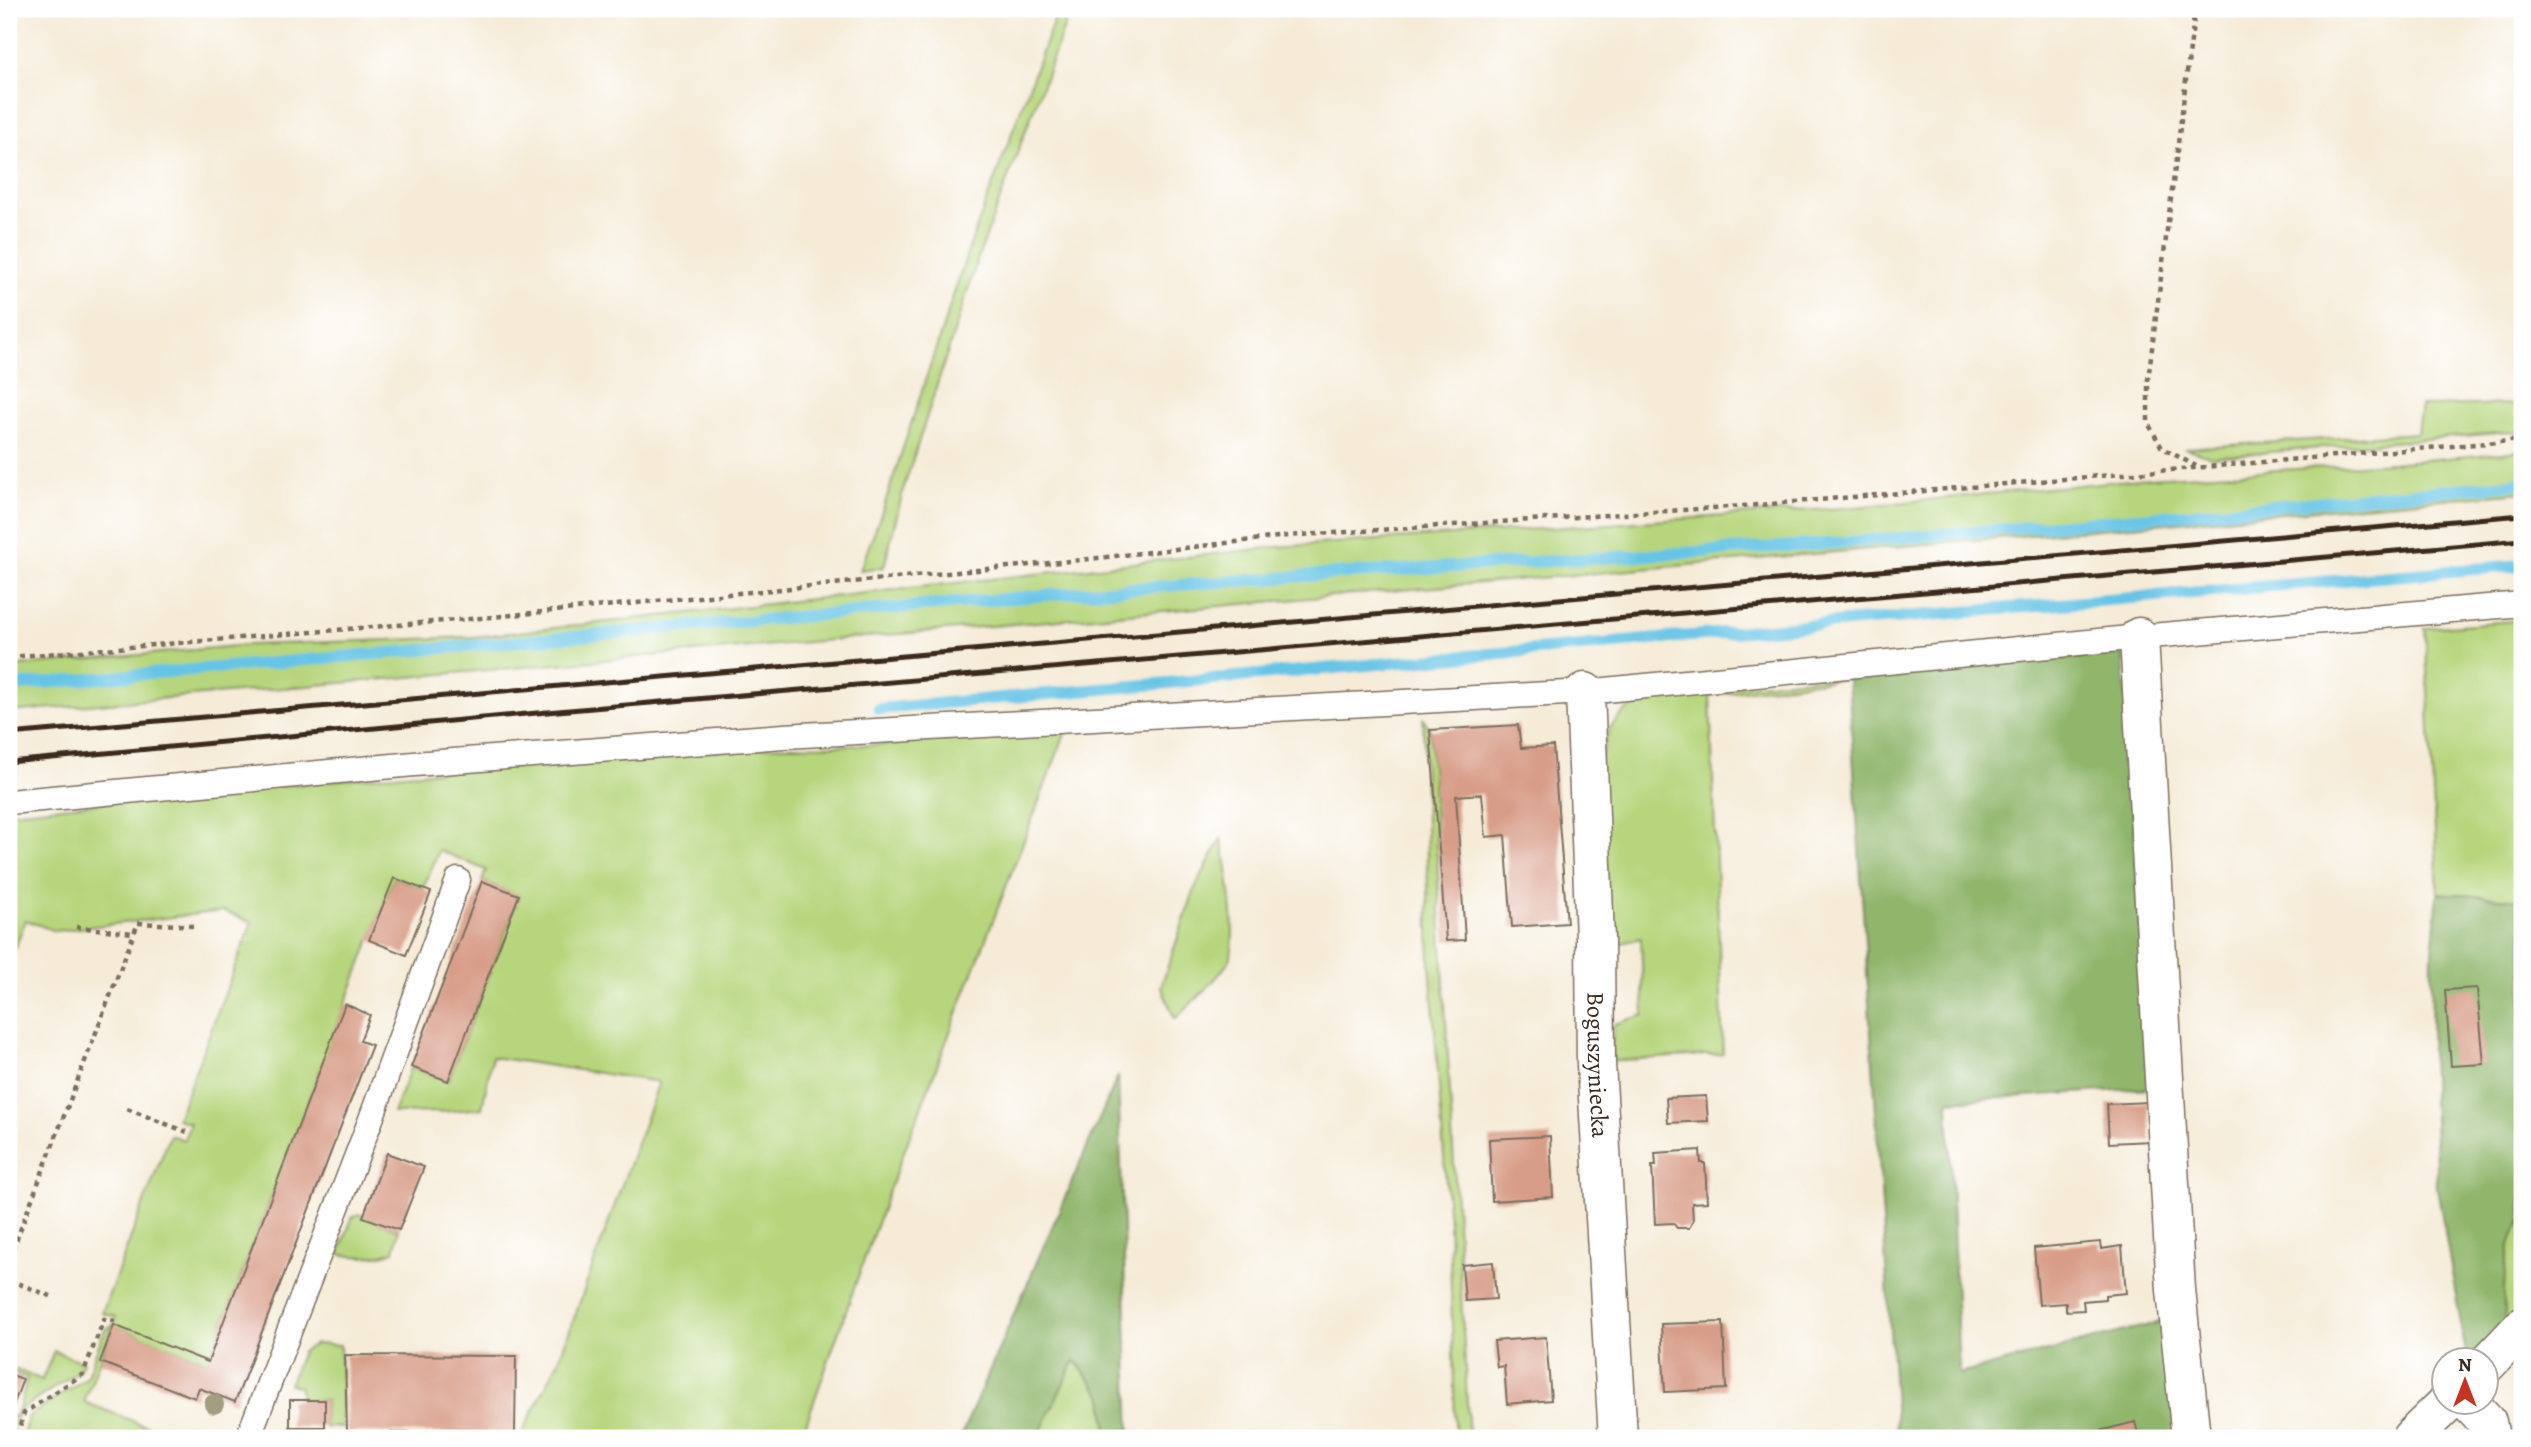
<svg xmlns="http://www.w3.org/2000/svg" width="2531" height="1447" viewBox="0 0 2531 1447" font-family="Alegreya,serif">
	<rect width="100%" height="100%" fill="#fff"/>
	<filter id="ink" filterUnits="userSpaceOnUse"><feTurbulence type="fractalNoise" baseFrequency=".0143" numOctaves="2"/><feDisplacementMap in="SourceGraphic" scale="14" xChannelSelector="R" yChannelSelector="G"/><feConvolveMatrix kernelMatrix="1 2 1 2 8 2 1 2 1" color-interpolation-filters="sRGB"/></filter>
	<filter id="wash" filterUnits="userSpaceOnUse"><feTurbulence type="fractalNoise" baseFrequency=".00686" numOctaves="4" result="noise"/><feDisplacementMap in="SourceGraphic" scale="28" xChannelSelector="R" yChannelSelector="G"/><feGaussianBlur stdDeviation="1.57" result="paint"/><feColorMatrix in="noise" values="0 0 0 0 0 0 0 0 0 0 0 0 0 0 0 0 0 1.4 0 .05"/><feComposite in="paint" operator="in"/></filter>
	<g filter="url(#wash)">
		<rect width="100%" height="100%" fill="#f5ebd7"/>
		<path fill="#b6d57c" stroke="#78804d" stroke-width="2" d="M1058,9H1071L977,261L904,487L884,567L860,570L884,506L968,251Z
			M2522,404V431L2213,457L2184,448L2417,433L2421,406Z
			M2522,451V492L9,712V667L247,645L473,637L1276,547L1855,507L2149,478L2392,463Z
			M2522,620V900L2438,893L2425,628Z
			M2123,654L1848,678L1710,695L1723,1054L1610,1061L1614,1024L1644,1015L1641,938L1611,946L1599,764L1609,729L1626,710L1662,694L1984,661Z
			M1423,717L1430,730L1469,1438H1456L1455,1423L1449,1225L1430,963Z
			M1066,731L886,1198L801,1438H522V1433L559,1360L659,1082L492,1057L482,1108L440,1112L393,1113L411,1067L448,1081L519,896L482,881L486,870L439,850L423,889L394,878L208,1362L113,1325L84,1402L177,1438L22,1437L29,1416L86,1378L105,1329L114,1325L116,1317L102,1313L170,1135L184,1140L190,1123L177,1119L252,922L223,911L55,931L26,920L9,963V812L404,774L784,746L881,745L938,738Z
			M1221,839C1227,862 1238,937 1230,958C1225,973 1188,1006 1175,1019L1161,986L1196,886Z
			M358,1214L399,1230L394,1251C375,1259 358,1257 339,1254L352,1218Z
			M2522,1219V1304L2504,1325C2504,1289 2501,1250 2522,1219Z
			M315,1344L340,1345L342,1427H325V1400H300V1387L289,1384L302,1352Z
			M54,1351L83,1362L79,1371L19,1411L11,1433L9,1432V1415L14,1417L20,1406L27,1378L9,1371V1367L42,1380Z
			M1074,1360L1103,1397L1108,1438H1037Z"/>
		<path fill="#90b66c" stroke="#667045" stroke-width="2" d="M2123,654L2150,1088L1948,1101L1959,1374L2164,1321L2177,1438H1897L1848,678Z
			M2438,893L2522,900V1219C2501,1251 2504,1289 2504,1325L2472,1359H2467L2437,1187L2431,1055L2432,952Z
			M1118,1076L1130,1438H1108L1103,1397L1075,1360L1037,1438H960Z"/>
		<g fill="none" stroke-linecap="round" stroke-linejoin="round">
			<path stroke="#68c4e6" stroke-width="12" d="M9,686L1082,592L1318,575L1812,545L2175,515L2522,483
				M879,709L1858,621L2522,565"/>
		</g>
		<g id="blocks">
			<path fill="#d89d88" d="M1518,725L1521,748L1553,746L1567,923L1512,927L1505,835L1486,837L1482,794L1456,796L1465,940L1446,941L1430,730Z
				M394,878L431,892L406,955L369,940Z
				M482,881L519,895L448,1081L411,1067Z
				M2477,988L2484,1064L2451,1066L2445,990Z
				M345,1004L370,1015L360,1041L372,1045L235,1402L199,1388L195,1398L100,1362L114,1325L208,1362Z
				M1706,1096L1708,1121L1668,1123L1666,1098Z
				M2148,1102L2151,1141L2109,1143L2107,1104Z
				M1550,1136L1553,1197L1492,1201L1489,1139Z
				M1700,1150L1701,1163H1705L1707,1202L1692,1203L1693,1221L1689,1228H1677L1673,1223L1655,1224L1652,1166H1656L1655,1153Z
				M387,1153L424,1167L399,1230L363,1217Z
				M2100,1242L2101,1249L2122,1246L2126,1293L2105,1295V1299L2083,1301L2084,1310L2066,1311V1303L2039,1305L2034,1248Z
				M1493,1262L1496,1299L1465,1301L1462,1265Z
				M1723,1322L1726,1389L1665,1392L1661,1324Z
				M1546,1337L1551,1400L1507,1404L1504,1366L1497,1367L1494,1341Z
				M345,1355L516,1356L515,1434L347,1432Z
				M9,1374L23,1379L11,1411L9,1410Z
				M290,1400H325V1427H290Z
				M2135,1422L2139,1438H2100L2099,1431Z"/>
		</g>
	</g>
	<g filter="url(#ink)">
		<use href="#blocks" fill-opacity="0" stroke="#7c6e5f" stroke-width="2"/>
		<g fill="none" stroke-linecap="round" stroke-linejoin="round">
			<defs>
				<path id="lane" d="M9,802L414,764L784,736L1585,692L2139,637L2522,604
					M248,1438L371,1119L458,880"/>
				<g id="street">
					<path d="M2139,637L2176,1290L2191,1438"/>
					<path id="s1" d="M1585,692L1595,939L1596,1064L1618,1438"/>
					<path d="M2486,1365L2522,1327"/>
					<path d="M2468,1402L2487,1422L2490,1438"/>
					<path d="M2411,1438L2448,1402"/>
				</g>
			</defs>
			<use href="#lane" stroke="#7c6e5f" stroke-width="27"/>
			<use href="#street" stroke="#7c6e5f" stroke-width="41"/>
			<path stroke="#7c6e5f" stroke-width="4.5" stroke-dasharray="5 5" stroke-linecap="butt" d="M2195,9L2148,380V423L2162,448L2196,466
				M9,657L481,618L1081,560L1287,536L1759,505L2522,440
				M76,927L134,933
				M127,1109L187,1132
				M9,1259L138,923L195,926
				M9,1280L53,1297
				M17,1435L24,1413L83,1374L104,1319L115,1321"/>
			<use href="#lane" stroke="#fff" stroke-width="24"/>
			<use href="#street" stroke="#fff" stroke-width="38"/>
			<path stroke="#3b2a1e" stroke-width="5" d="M9,734L2522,515
				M9,762L558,711L2522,540"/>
		</g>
		<circle fill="#a39d81" cx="214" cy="1404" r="10"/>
	</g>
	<g text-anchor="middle" stroke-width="5" stroke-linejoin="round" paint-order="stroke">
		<g font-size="24" fill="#3b2a1e" stroke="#fff">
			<text dy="8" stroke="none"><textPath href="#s1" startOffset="373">Boguszyniecka</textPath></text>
		</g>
	</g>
	<rect width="2531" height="1447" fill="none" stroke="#fff" stroke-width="35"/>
	<g transform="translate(2465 1381)"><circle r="33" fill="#ffffff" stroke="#b1aaa5" stroke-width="2"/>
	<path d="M0-5L12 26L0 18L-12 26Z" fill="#c8321e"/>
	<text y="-10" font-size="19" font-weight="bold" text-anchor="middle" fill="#3b2a1e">N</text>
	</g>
</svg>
